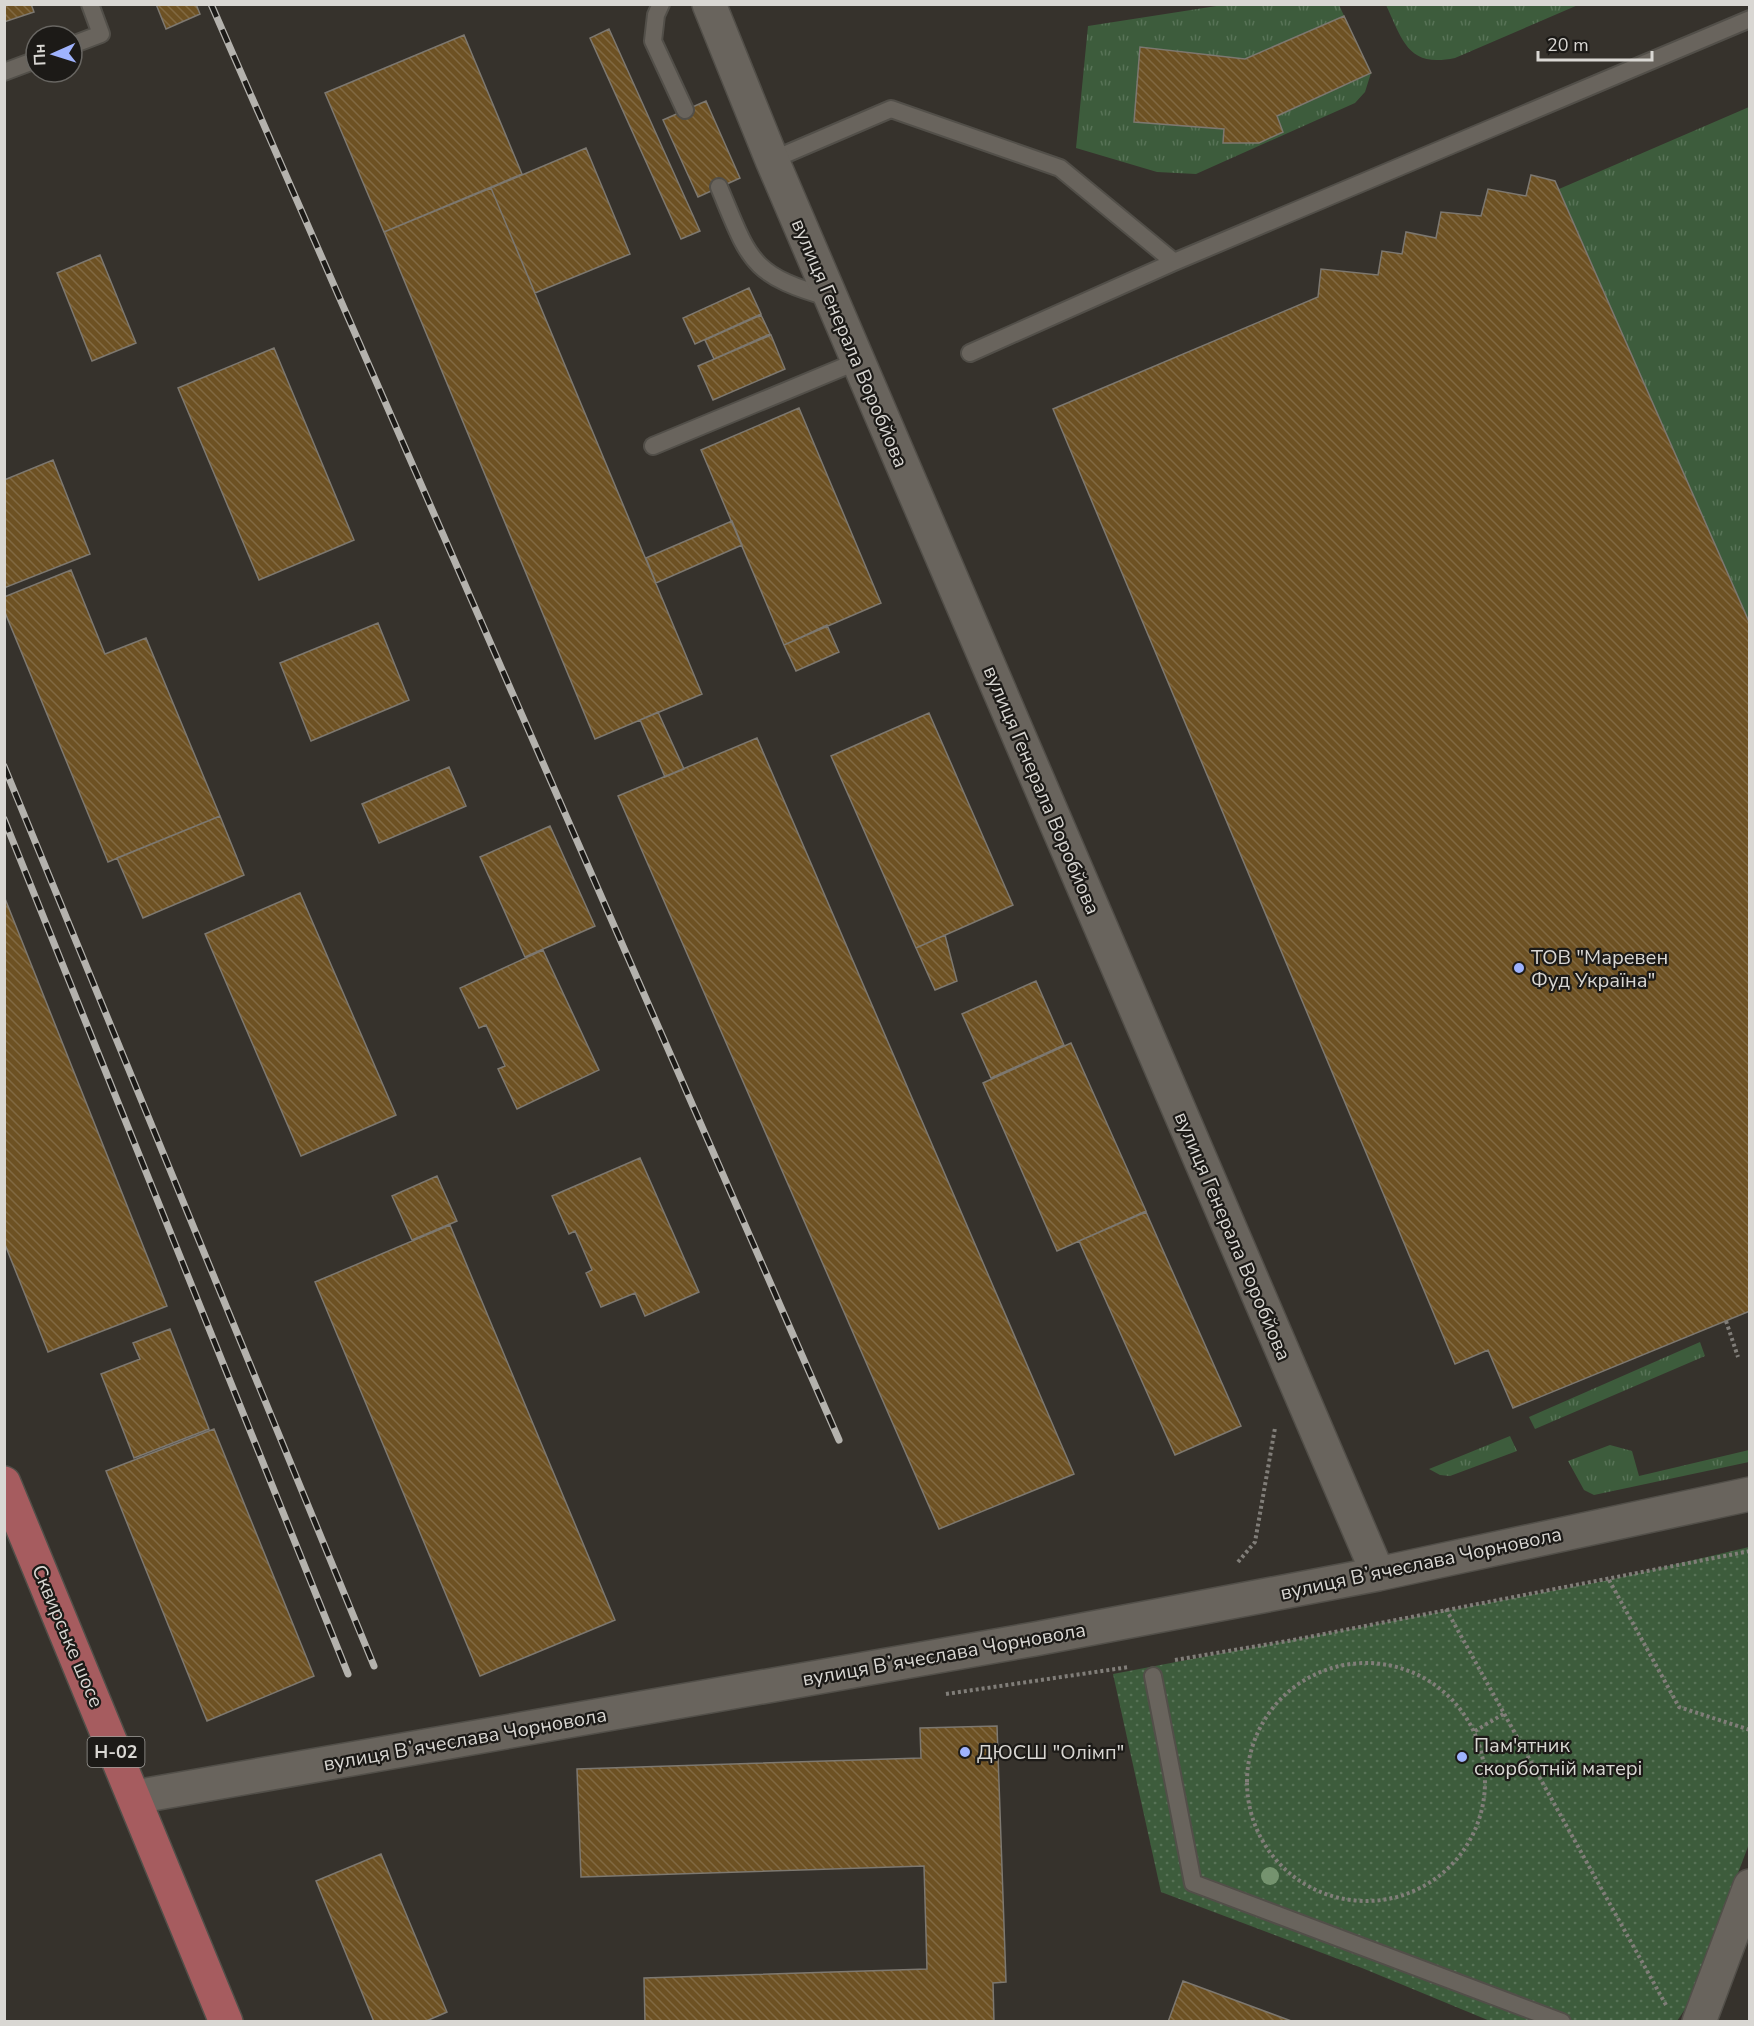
<svg xmlns="http://www.w3.org/2000/svg" width="1754" height="2026" viewBox="0 0 1754 2026" font-family="'Nunito Sans',sans-serif">
	<defs>
		<pattern id="grass-tufts" width="24" height="20" patternUnits="userSpaceOnUse" patternTransform="scale(1.5)"><rect width="24" height="20" fill="#3d5c3c"/><path d="M3 7l-1-3M5 7V3M7 7l1-3M15 17l-1-3M17 17v-4M19 17l1-3" fill="none" stroke="#587357"/></pattern>
		<pattern id="park-dots" width="8" height="8" patternUnits="userSpaceOnUse" patternTransform="scale(1.5)"><rect width="8" height="8" fill="#3d5c3c"/><path d="M2 2h.1M6 6h.1" fill="none" stroke="#587357" stroke-width="1.8" stroke-linecap="round"/></pattern>
		<pattern id="building-back-hatch" width="6" height="6" patternUnits="userSpaceOnUse" patternTransform="scale(1.5)"><rect width="6" height="6" fill="#6d5123"/><path d="M-1 5l2 2M0 0l6 6M5-1l2 2" fill="none" stroke="#816942"/></pattern>
	</defs>
	<rect width="100%" height="100%" fill="#36322c"/>
	<path fill="url(#grass-tufts)" d="M1223,5H1339L1371,73L1365,92L1355,103L1196,174L1157,172L1076,148L1088,26Z
		M1386,5H1578L1455,58C1408,68 1403,41 1386,5Z
		M1749,107V624L1559,189Z
		M1700,1342L1705,1356L1535,1429L1529,1417Z
		M1510,1436L1517,1451L1450,1476L1440,1475L1429,1469Z
		M1610,1445L1632,1451L1639,1476L1749,1450V1462L1594,1495L1584,1490L1568,1461Z"/>
	<path fill="url(#park-dots)" d="M1749,1547V1844L1688,2005L1677,2021H1490L1362,1968L1161,1892L1113,1674L1609,1580Z"/>
	<path fill="url(#building-back-hatch)" stroke="#7d7870" stroke-width="1.5" d="M4,4H31L34,12L4,22Z
		M156,4H196L200,14L166,29Z
		M1344,16L1371,73L1277,116L1283,132L1259,143H1223L1224,129L1134,122L1140,47L1245,59Z
		M609,29L700,231L681,239L590,38Z
		M464,35L522,174L384,232L325,93Z
		M706,101L740,178L698,197L663,120Z
		M586,148L630,254L535,293L491,188Z
		M1531,175L1555,181L1750,624V1311L1513,1408L1488,1350L1455,1364L1053,409L1318,297L1321,269L1378,275L1382,251L1402,254L1406,232L1436,238L1441,212L1481,216L1488,189L1526,196Z
		M491,188L702,694L595,739L384,232Z
		M100,255L136,343L92,361L57,273Z
		M749,288L761,314L695,344L683,318Z
		M761,315L770,334L714,359L705,340Z
		M771,335L785,369L713,400L698,366Z
		M274,348L354,540L259,580L178,388Z
		M799,408L881,603L784,645L701,450Z
		M53,460L90,554L4,588V480Z
		M732,521L742,545L656,583L646,558Z
		M71,570L105,654L146,638L220,816L108,862L4,610V597Z
		M378,623L409,700L311,741L280,663Z
		M827,625L839,652L796,671L784,645Z
		M658,712L684,769L665,777L640,720Z
		M929,713L1013,905L916,948L831,756Z
		M757,738L1074,1474L939,1529L618,796Z
		M449,767L466,806L379,843L362,804Z
		M220,816L244,875L143,918L117,858Z
		M550,826L595,926L525,957L480,857Z
		M300,893L396,1115L301,1156L205,934Z
		M4,896L167,1306L48,1352L4,1242Z
		M945,935L957,981L935,990L916,948Z
		M543,950L599,1070L517,1109L498,1069L505,1066L486,1025L479,1028L460,988Z
		M1036,981L1064,1045L991,1078L962,1014Z
		M1071,1043L1146,1211L1057,1251L983,1083Z
		M640,1158L699,1292L645,1316L635,1293L601,1307L586,1273L592,1270L575,1231L569,1234L552,1196Z
		M437,1176L457,1221L412,1240L392,1196Z
		M1146,1212L1241,1426L1175,1455L1079,1241Z
		M450,1225L615,1620L480,1676L315,1282Z
		M170,1329L209,1429L134,1458L101,1374L140,1359L133,1343Z
		M214,1429L314,1676L207,1721L106,1471Z
		M997,1726L1006,1982L993,1983L994,2022H645L644,1978L927,1969L924,1866L581,1877L577,1769L921,1758L920,1728Z
		M381,1854L447,2012L424,2022H374L316,1881Z
		M1183,1981L1294,2022H1168Z"/>
	<g fill="none" stroke-linecap="round" stroke-linejoin="round">
		<defs>
			<path id="service" d="M661,4L656,15L653,41L685,110
				M72,45L101,34L90,4
				M4,72L36,60
				M772,160L891,109L1060,168L1174,262
				M719,187C750,261 750,275 831,298
				M970,353L1174,262L1750,19
				M653,446L858,361
				M1153,1676L1193,1883L1562,2022"/>
			<path id="minor" d="M1699,2022L1750,1886"/>
			<path id="tertiary" d="M709,4L772,160L1378,1574
				M135,1797L1035,1639L1378,1574L1750,1494"/>
			<path id="primary" d="M4,1483L226,2022"/>
		</defs>
		<use href="#service" stroke="#524f49" stroke-width="20"/>
		<use href="#minor" stroke="#524f49" stroke-width="36"/>
		<use href="#tertiary" stroke="#524f49" stroke-width="36"/>
		<use href="#primary" stroke="#524f49" stroke-width="36"/>
		<path stroke="#817e79" stroke-width="4" stroke-dasharray="3 3" stroke-linecap="butt" d="M1726,1321L1738,1357
			M1238,1562L1255,1542L1275,1428
			M1609,1580L1679,1707L1750,1730
			M1446,1609L1666,2005
			M1175,1660L1288,1641L1750,1551
			M1247 1782a119 119 0 1 1 238 0a119 119 0 1 1-238 0Z
			M946,1694L1129,1667
			M1475,1731L1505,1713"/>
		<use href="#service" stroke="#69645d" stroke-width="16"/>
		<use href="#minor" stroke="#69645d" stroke-width="33"/>
		<use href="#tertiary" stroke="#69645d" stroke-width="33"/>
		<use href="#primary" stroke="#a65c5f" stroke-width="33"/>
		<defs>
			<path id="rail" d="M211,4L839,1440
				M4,766L374,1666
				M4,819L348,1674"/>
		</defs>
		<use href="#rail" stroke="#b4b2ad" stroke-width="7"/>
		<use href="#rail" stroke="#1c1a17" stroke-width="4.5" stroke-dasharray="14" stroke-linecap="butt"/>
	</g>
	<circle fill="#75936f" cx="1270" cy="1876" r="9"/>
	<g fill="#9fb3fd" stroke="#1c1a17" stroke-width="2">
		<circle cx="1519" cy="968" r="6"/>
		<circle cx="965" cy="1752" r="6"/>
		<circle cx="1462" cy="1757" r="6"/>
	</g>
	<g text-anchor="middle" stroke-width="4.5" stroke-linejoin="round" paint-order="stroke">
		<rect fill="#1c1a17" stroke="#a09e9b" stroke-width="1.5" x="87.5" y="1737" width="57" height="30" rx="4.5"/>
		<g font-size="18" font-weight="bold" fill="#d9d7d3">
			<text x="116" y="1758">Н-02</text>
		</g>
		<g font-size="20" fill="#d9d7d3" stroke="#1c1a17">
			<text transform="translate(850 343) rotate(67)" y="7">вулиця Генерала Воробйова</text>
			<text transform="translate(1042 790) rotate(67)" y="7">вулиця Генерала Воробйова</text>
			<text transform="translate(1233 1236) rotate(67)" y="7">вулиця Генерала Воробйова</text>
			<text transform="translate(1421 1563) rotate(-12)" y="7">вулиця Вʼячеслава Чорновола</text>
			<text transform="translate(68 1636) rotate(67)" y="7">Сквирське шосе</text>
			<text transform="translate(944 1654) rotate(-10)" y="7">вулиця Вʼячеслава Чорновола</text>
			<text transform="translate(465 1739) rotate(-10)" y="7">вулиця Вʼячеслава Чорновола</text>
		</g>
		<g font-size="20" fill="#d9d7d3" stroke="#1c1a17" text-anchor="start">
			<text x="1531" y="964">ТОВ "Маревен<tspan x="1531" dy="23">Фуд Україна"</tspan></text>
			<text x="1474" y="1752">Пам'ятник<tspan x="1474" dy="23">скорботній матері</tspan></text>
			<text x="977" y="1759">ДЮСШ "Олімп"</text>
		</g>
	</g>
	<rect width="1754" height="2026" fill="none" stroke="#d9d7d3" stroke-width="12"/>
	<g transform="translate(54 54) rotate(267)"><circle r="28" fill="#1c1a17" stroke="#686662" stroke-width="1.5"/>
	<path d="M0-4.5L10 22L0 15L-10 22Z" fill="#9fb3fd"/>
	<text y="-9" font-size="16" font-weight="bold" text-anchor="middle" fill="#d9d7d3">Пн</text>
	</g>
	<path d="M1538 51v9h114v-9" fill="none" stroke="#d9d7d3" stroke-width="3"/>
	<text x="1547" y="51" font-size="18" fill="#d9d7d3" stroke="#1c1a17" stroke-width="4.5" paint-order="stroke">20 m</text>
</svg>
